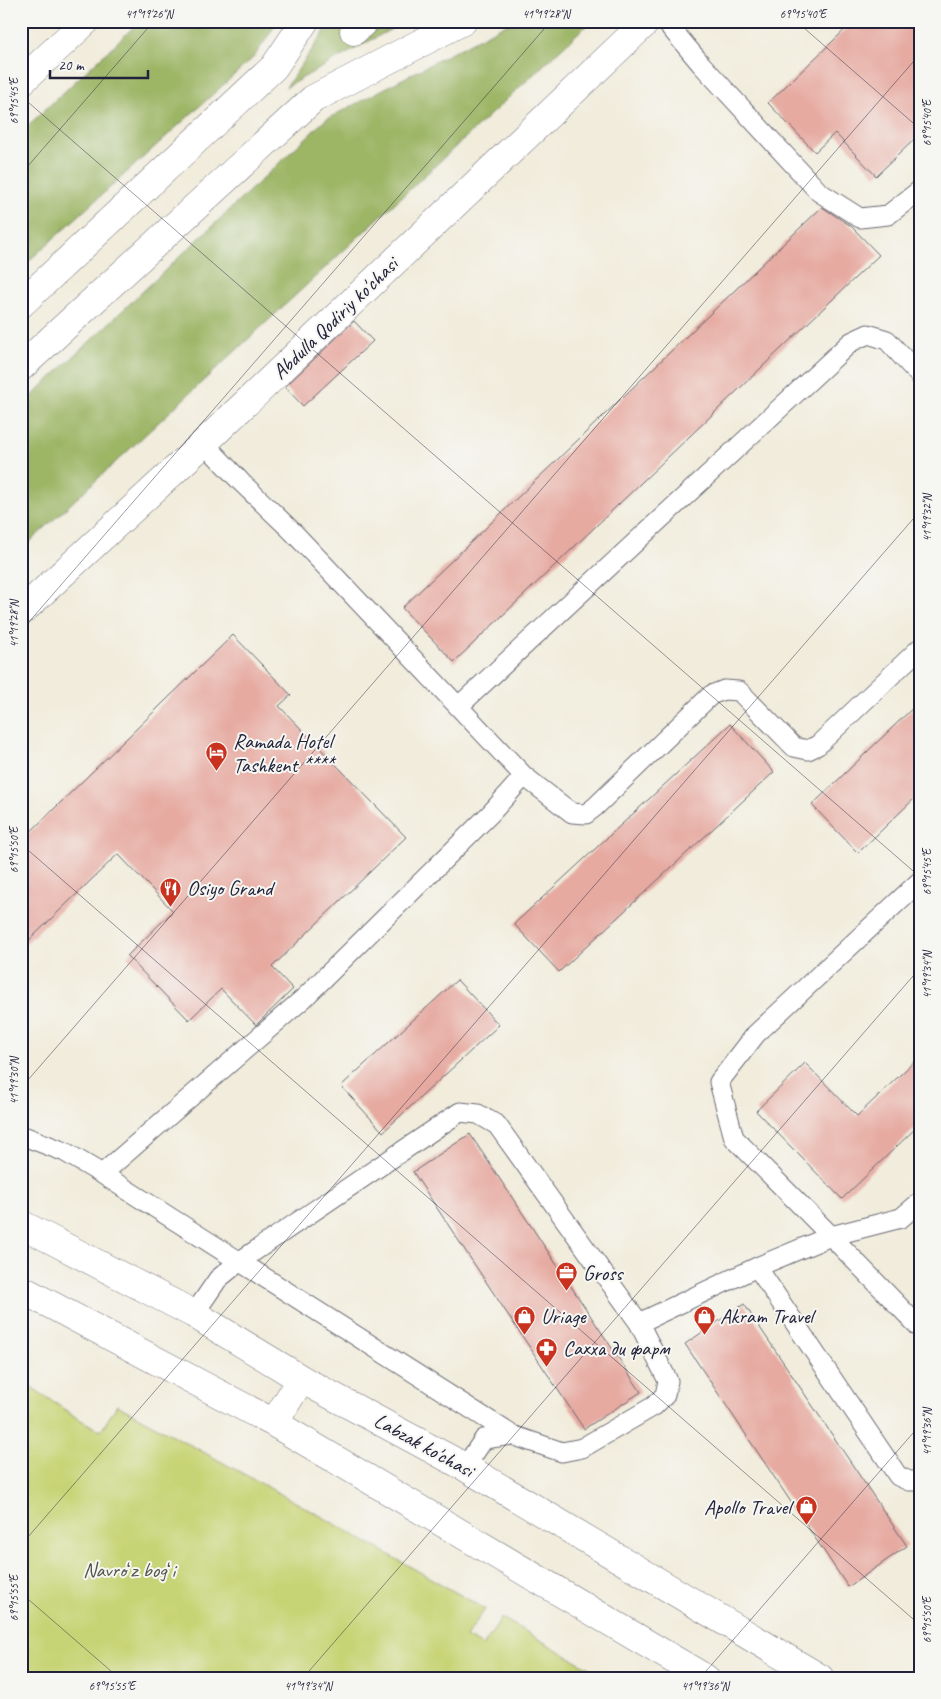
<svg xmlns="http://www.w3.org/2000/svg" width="941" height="1699" viewBox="0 0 941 1699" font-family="Caveat,sans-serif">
	<rect width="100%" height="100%" fill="#f6f6f2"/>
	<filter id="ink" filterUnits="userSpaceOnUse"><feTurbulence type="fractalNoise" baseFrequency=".02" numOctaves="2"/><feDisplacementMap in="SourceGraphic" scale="10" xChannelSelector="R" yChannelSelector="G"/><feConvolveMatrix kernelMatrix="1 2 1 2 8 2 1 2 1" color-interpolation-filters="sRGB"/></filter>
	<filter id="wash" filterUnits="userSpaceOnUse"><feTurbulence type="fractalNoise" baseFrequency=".0096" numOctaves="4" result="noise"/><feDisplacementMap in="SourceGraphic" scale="20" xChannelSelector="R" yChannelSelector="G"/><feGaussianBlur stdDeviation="1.12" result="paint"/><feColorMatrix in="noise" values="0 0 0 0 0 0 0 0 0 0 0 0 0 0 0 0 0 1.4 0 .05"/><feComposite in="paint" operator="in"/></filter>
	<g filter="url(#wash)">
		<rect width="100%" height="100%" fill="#f1ecdb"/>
		<path fill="#c7d475" stroke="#747b58" d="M21,1380L77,1418L101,1431L117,1405L319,1515L485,1609L466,1637L483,1646L502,1618L606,1678H21Z"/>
		<path fill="#9db666" stroke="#606c50" d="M140,21H278L254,57L21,268V132Z
			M332,21H406L286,87Z
			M512,21H591L21,550V406L325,120Z"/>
		<g id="blocks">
			<path fill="#e6aaa1" d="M854,21H920V134L876,176L835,133L815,152L768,103Z
				M822,207L851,226L879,255L454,662L402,608Z
				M354,321L373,341L303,406L285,387Z
				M233,635L291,695L279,706L406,837L272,967L293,989L256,1025L221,989L189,1020L127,956L173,911L118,854L21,948V841Z
				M920,701V793L858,853L812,805Z
				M730,724L774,772L559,972L514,924Z
				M457,980L499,1025L383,1132L341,1086Z
				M920,1056V1124L842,1199L756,1111L805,1063L857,1116Z
				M470,1134L641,1392L584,1429L413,1172Z
				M744,1304L907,1546L848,1587L685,1344Z"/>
		</g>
	</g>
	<g filter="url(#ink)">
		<use href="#blocks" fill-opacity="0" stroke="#6a6973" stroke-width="1"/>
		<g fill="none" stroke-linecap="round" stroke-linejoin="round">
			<defs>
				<path id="lane" d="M665,21L701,64L819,192L860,218L888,215L920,190
					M204,443L241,482L293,532L524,776L491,813L304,998L102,1174L512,1435
					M459,706L851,342L868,334L887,340L920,376
					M524,776L572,813L586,814L595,807L711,695L724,690L739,691L794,747L808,750L818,745L920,648
					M920,881L756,1034L719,1082L734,1138L831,1236L901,1218L920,1202
					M21,1135L65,1152L102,1174
					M757,1267L898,1476L909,1481H920
					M194,1314L218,1279L240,1261L460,1112L478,1114L497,1125L639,1323
					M465,1467L484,1439L512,1435L562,1452L582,1448L654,1406L665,1395L668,1381L639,1323L757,1267L831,1236L920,1328"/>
				<path id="street" d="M354,31L365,21"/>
				<path id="secondary" d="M21,1224L194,1314L301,1379L465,1467L820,1678
					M21,1289L274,1423L705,1678
					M274,1423L301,1379"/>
				<path id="primary" d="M21,82L86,21
					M21,304L274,67L305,21
					M21,367L313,99L463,21
					M21,612L204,443L647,21"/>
			</defs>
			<use href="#lane" stroke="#6a6973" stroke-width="21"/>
			<use href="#street" stroke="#6a6973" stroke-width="29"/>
			<use href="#secondary" stroke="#6a6973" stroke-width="29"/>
			<use href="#primary" stroke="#6a6973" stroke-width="29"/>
			<use href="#lane" stroke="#fff" stroke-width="19"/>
			<use href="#street" stroke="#fff" stroke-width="28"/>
			<use href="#secondary" stroke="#fff" stroke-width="28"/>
			<use href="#primary" stroke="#fff" stroke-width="28"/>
		</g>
	</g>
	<path fill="none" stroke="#22223b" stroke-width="1" stroke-opacity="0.45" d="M796,21L920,129M21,96L920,877M21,174L154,21M21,631L551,21M21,844L920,1625M21,1088L920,54M21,1545L920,511M21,1593L119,1678M303,1678L920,968M700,1678L920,1425"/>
	<defs>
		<symbol id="hotel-pin" viewBox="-11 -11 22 30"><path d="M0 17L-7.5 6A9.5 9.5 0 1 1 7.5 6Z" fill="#c8321e" stroke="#f6f6f2"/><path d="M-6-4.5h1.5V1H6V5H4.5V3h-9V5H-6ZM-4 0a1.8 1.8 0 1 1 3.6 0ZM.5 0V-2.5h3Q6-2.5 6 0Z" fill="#fff"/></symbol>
		<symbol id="restaurant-pin" viewBox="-11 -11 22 30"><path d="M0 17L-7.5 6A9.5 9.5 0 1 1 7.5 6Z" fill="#c8321e" stroke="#f6f6f2"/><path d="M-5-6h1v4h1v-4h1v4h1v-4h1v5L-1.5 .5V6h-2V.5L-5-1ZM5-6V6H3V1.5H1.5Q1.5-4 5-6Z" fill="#fff"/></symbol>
		<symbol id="office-pin" viewBox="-11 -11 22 30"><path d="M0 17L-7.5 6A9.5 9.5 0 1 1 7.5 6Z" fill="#c8321e" stroke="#f6f6f2"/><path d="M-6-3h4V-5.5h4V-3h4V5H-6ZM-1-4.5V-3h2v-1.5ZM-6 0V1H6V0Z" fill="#fff"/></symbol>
		<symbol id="shop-pin" viewBox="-11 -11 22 30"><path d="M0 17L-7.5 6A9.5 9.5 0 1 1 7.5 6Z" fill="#c8321e" stroke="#f6f6f2"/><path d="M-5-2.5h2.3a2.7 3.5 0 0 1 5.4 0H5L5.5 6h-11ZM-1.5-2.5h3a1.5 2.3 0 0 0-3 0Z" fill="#fff"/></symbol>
		<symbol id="pharmacy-pin" viewBox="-11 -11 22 30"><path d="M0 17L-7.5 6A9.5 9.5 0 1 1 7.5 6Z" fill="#c8321e" stroke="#f6f6f2"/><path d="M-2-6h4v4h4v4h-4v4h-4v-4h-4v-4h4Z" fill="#fff"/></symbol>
	</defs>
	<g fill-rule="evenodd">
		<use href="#hotel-pin" x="204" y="740" width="25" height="34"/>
		<use href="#restaurant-pin" x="158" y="876" width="25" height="34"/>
		<use href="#office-pin" x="554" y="1260" width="25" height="34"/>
		<use href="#shop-pin" x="512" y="1304" width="25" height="34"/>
		<use href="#shop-pin" x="692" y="1304" width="25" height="34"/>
		<use href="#pharmacy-pin" x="534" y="1336" width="25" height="34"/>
		<use href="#shop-pin" x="794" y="1494" width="25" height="34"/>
	</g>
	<g text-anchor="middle" stroke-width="4" stroke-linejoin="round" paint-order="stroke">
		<g font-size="21" fill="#22223b" stroke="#f6f6f2">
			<text transform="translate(335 318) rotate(-44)" y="7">Abdulla Qodiriy ko'chasi</text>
			<text transform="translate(424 1445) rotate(29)" y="7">Labzak ko'chasi</text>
		</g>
		<g font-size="21" fill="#22223b" stroke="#f6f6f2" text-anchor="start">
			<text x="233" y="748">Ramada Hotel<tspan x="233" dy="24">Tashkent ****</tspan></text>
			<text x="187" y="895">Osiyo Grand</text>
			<text x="583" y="1280">Gross</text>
			<text x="541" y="1323">Uriage</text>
			<text x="720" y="1323">Akram Travel</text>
			<text x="563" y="1355">Сахха ди фарм</text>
			<text x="791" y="1514" text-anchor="end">Apollo Travel</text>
		</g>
		<g font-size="21" fill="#54574c" stroke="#f6f6f2">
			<text x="129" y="1577">Navroʻz bogʻi</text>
		</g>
	</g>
	<rect width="941" height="1699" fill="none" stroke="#f6f6f2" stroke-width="55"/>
	<path d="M50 70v8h98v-8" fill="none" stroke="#22223b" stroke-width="2.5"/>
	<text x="58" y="70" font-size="15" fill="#22223b" stroke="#f6f6f2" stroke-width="4" paint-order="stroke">20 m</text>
	<rect x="28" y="28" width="886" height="1644" fill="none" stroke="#22223b" stroke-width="2"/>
	<g font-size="12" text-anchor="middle" fill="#22223b">
		<text x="149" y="18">41°19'26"N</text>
		<text x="546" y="18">41°19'28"N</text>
		<text x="803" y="18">69°15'40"E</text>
		<text transform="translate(14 101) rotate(-90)" y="4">69°15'45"E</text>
		<text transform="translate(927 123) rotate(-90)" y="4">69°15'40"E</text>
		<text transform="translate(927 518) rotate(-90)" y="4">41°19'32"N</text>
		<text transform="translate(14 624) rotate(-90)" y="4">41°19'28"N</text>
		<text transform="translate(14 850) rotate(-90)" y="4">69°15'50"E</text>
		<text transform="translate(927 872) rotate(-90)" y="4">69°15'45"E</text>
		<text transform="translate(927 975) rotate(-90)" y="4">41°19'34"N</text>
		<text transform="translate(14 1081) rotate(-90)" y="4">41°19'30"N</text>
		<text transform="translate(927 1432) rotate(-90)" y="4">41°19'36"N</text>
		<text transform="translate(14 1598) rotate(-90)" y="4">69°15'55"E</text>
		<text transform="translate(927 1620) rotate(-90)" y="4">69°15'50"E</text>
		<text x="112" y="1690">69°15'55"E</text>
		<text x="308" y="1690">41°19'34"N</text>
		<text x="705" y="1690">41°19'36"N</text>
	</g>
</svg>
